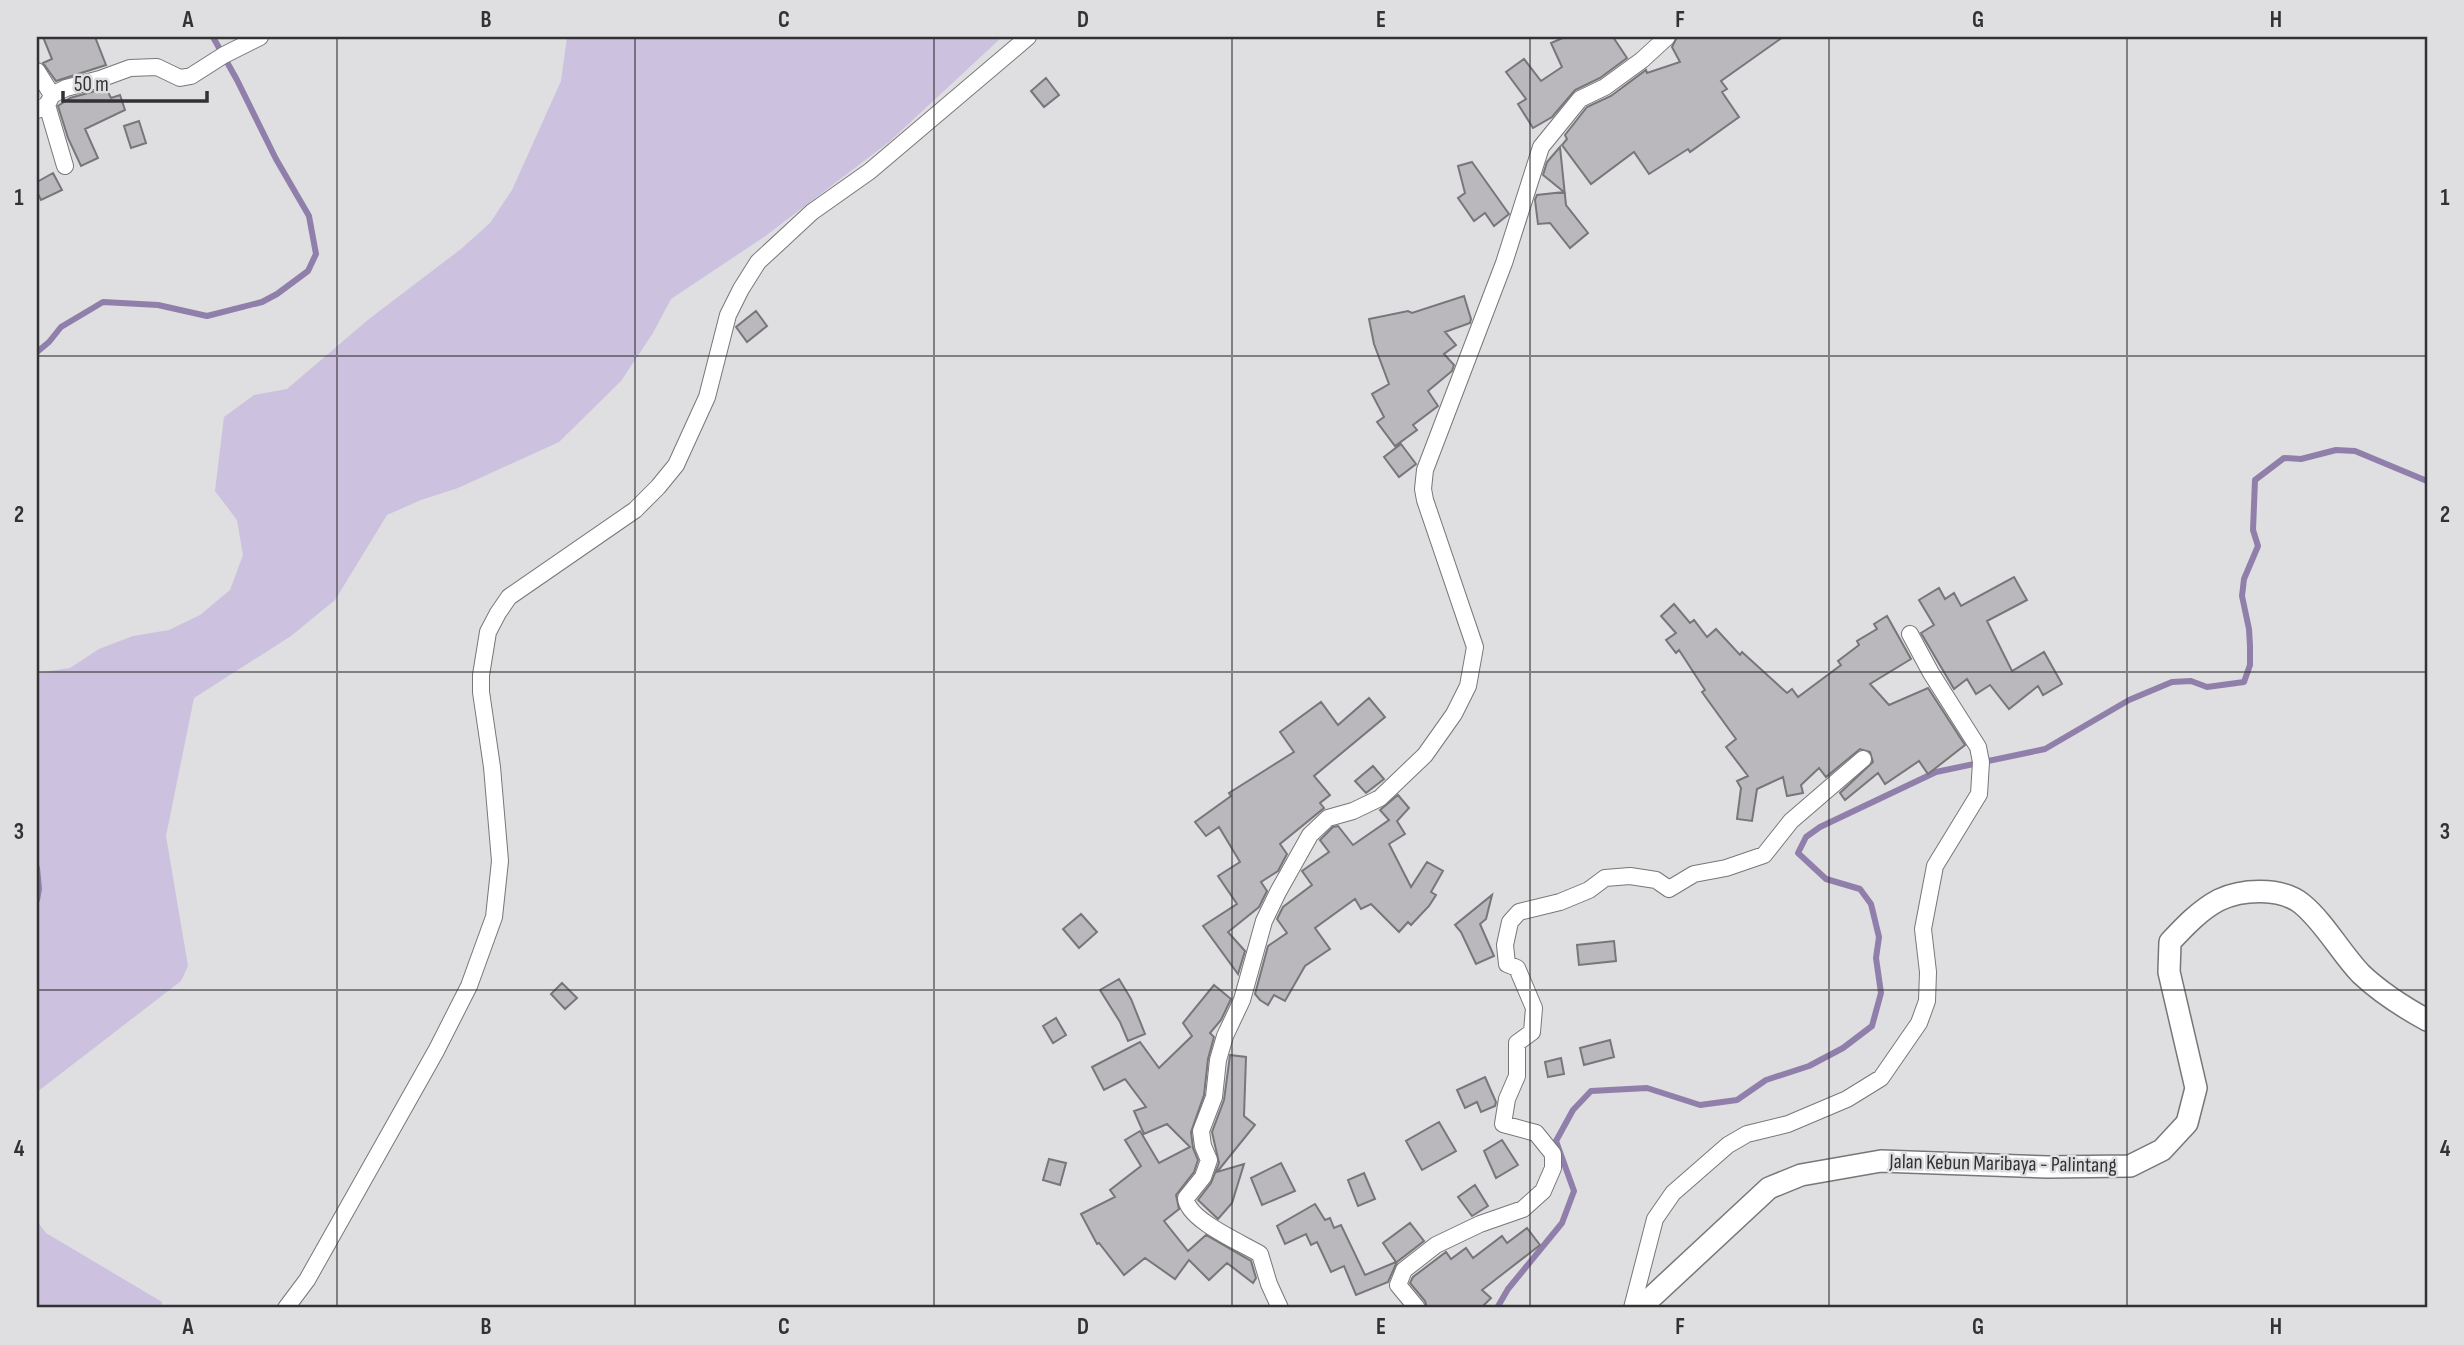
<svg xmlns="http://www.w3.org/2000/svg" width="2464" height="1345" viewBox="0 0 2464 1345" font-family="'Sofia Sans Condensed',sans-serif">
	<rect width="100%" height="100%" fill="#dfdee1"/>
	<path fill="#ccc1de" d="M567,37H1002L889,142L764,237L671,299L653,333L621,381L559,442L458,488L421,500L387,515L335,600L291,636L194,698L166,836L188,966L181,981L37,1092V673L70,668L99,649L133,636L169,630L200,615L230,590L243,555L237,520L215,491L224,417L254,395L287,389L369,319L461,249L490,223L512,190L561,81Z
		M37,1221L46,1233L162,1302L161,1308H37Z"/>
	<g fill="none" stroke-linecap="round" stroke-linejoin="round">
		<path stroke="#907faa" stroke-width="6" d="M37,352L49,342L61,327L103,302L158,305L207,316L262,302L277,294L308,271L316,254L309,216L276,159L237,80L213,37
			M37,868L39,889L37,900
			M1497,1308L1508,1289L1562,1223L1574,1191L1556,1141L1573,1110L1591,1091L1647,1088L1700,1105L1737,1100L1766,1080L1809,1066L1843,1048L1872,1026L1881,993L1876,958L1879,937L1871,904L1860,889L1826,879L1798,853L1806,837L1820,827L1936,772L2045,749L2129,700L2172,682L2191,681L2207,687L2244,682L2250,665V646L2249,629L2242,596L2244,579L2258,546L2253,530L2255,480L2284,458L2301,459L2336,450L2355,451L2427,481"/>
	</g>
	<path fill="#bab8bc" stroke="#777679" stroke-width="2" d="M43,37H95L106,65L56,81L43,63L52,59Z
		M1565,37H1613L1627,58L1600,78L1575,90L1552,117L1533,128L1518,104L1526,99L1506,72L1524,59L1541,81L1562,67L1551,43Z
		M1677,37H1783L1721,81L1727,89L1722,92L1739,117L1690,152L1688,149L1649,174L1634,152L1591,184L1562,145L1567,139L1565,135L1587,107L1611,96L1646,70L1647,73L1680,62L1672,47Z
		M1046,78L1059,95L1044,107L1031,91Z
		M106,88L111,98L120,95L125,110L85,129L98,158L81,166L68,138L58,106L70,98Z
		M139,121L146,143L131,148L124,126Z
		M1560,147L1566,205L1588,233L1570,248L1550,223L1538,224L1535,200L1537,195L1564,192L1543,175L1547,162Z
		M1472,162L1509,214L1494,226L1485,213L1474,221L1458,198L1465,193L1458,166Z
		M53,173L62,190L41,200L37,192V182Z
		M1464,296L1471,319L1470,323L1445,332L1456,345L1444,354L1454,365L1452,371L1428,391L1438,406L1413,425L1417,430L1395,446L1377,422L1384,417L1372,394L1389,384L1374,344L1369,319L1408,311L1412,313Z
		M756,311L767,326L747,342L736,327Z
		M1401,444L1416,464L1399,477L1384,457Z
		M2014,577L2027,600L1987,621L2012,671L2044,652L2062,684L2043,695L2038,686L2009,709L1990,685L1976,694L1967,679L1954,689L1921,633L1934,625L1919,600L1939,588L1945,599L1954,593L1961,606Z
		M1674,604L1690,623L1694,620L1707,637L1716,629L1740,655L1742,652L1787,693L1792,689L1798,697L1841,665L1838,661L1859,645L1857,641L1877,629L1874,624L1887,616L1911,659L1870,684L1889,705L1928,688L1965,745L1928,774L1919,761L1885,784L1878,773L1845,800L1840,793L1873,762L1870,752L1860,749L1826,777L1819,768L1801,785L1803,793L1787,796L1783,777L1757,789L1752,821L1737,819L1741,788L1737,781L1748,776L1726,747L1736,739L1702,692L1705,690L1679,650L1676,653L1666,640L1676,633L1661,616Z
		M1369,698L1385,717L1314,776L1330,795L1320,803L1324,808L1280,844L1287,854L1278,871L1261,882L1267,891L1259,907L1228,932L1245,951L1238,974L1203,926L1237,904L1218,876L1240,862L1219,827L1206,836L1195,822L1231,796L1229,793L1294,752L1280,732L1321,702L1338,725Z
		M1373,766L1384,779L1366,793L1355,781Z
		M1398,795L1409,808L1397,821L1405,834L1389,844L1411,887L1427,862L1443,871L1431,892L1436,895L1429,906L1411,925L1408,922L1399,932L1371,904L1361,909L1355,899L1315,928L1330,949L1305,966L1285,1001L1274,995L1268,1005L1260,1000L1255,994L1268,946L1287,933L1277,919L1283,907L1312,885L1302,871L1329,852L1320,840L1333,827L1338,826L1353,845L1389,820L1380,810Z
		M1492,895L1486,919L1480,924L1494,956L1476,964L1461,932L1455,925Z
		M1081,914L1097,932L1079,948L1063,929Z
		M1614,941L1616,961L1579,965L1577,945Z
		M1119,979L1131,999L1145,1034L1128,1041L1120,1022L1100,990Z
		M562,983L577,998L565,1009L551,994Z
		M1214,985L1231,999L1221,1020L1210,1033L1214,1037L1208,1059L1204,1095L1191,1132L1193,1148L1198,1160L1194,1172L1176,1195L1179,1209L1164,1221L1188,1251L1206,1235L1251,1261L1256,1278L1253,1283L1227,1263L1209,1280L1189,1260L1175,1279L1145,1258L1124,1275L1099,1243L1097,1244L1081,1214L1115,1197L1110,1190L1141,1166L1125,1140L1140,1131L1159,1163L1190,1147L1167,1124L1144,1134L1134,1111L1146,1107L1125,1079L1104,1090L1092,1067L1140,1042L1159,1068L1192,1036L1183,1023Z
		M1056,1018L1066,1035L1053,1043L1043,1026Z
		M1610,1040L1614,1057L1584,1065L1580,1048Z
		M1230,1055L1246,1057L1244,1116L1255,1125L1217,1172L1244,1164L1232,1203L1218,1219L1198,1200L1211,1183L1219,1163L1212,1132L1224,1100Z
		M1561,1058L1564,1074L1548,1077L1545,1062Z
		M1485,1077L1496,1102L1495,1106L1481,1112L1477,1102L1465,1108L1457,1090Z
		M1439,1122L1456,1151L1422,1170L1406,1141Z
		M1502,1140L1518,1165L1496,1178L1484,1151Z
		M1049,1159L1066,1163L1060,1185L1043,1180Z
		M1281,1163L1295,1191L1262,1205L1251,1178Z
		M1364,1173L1375,1199L1358,1206L1348,1180Z
		M1475,1185L1488,1206L1472,1216L1458,1197Z
		M1315,1204L1325,1220L1330,1218L1334,1228L1341,1225L1365,1275L1396,1262L1383,1243L1410,1223L1424,1241L1397,1262L1388,1282L1356,1295L1344,1266L1331,1272L1317,1242L1311,1245L1306,1234L1285,1244L1277,1226Z
		M1527,1228L1540,1245L1482,1290L1491,1298L1481,1308H1427L1425,1301L1410,1283L1413,1277L1446,1252L1451,1259L1466,1248L1473,1258L1502,1236L1507,1243Z"/>
	<g fill="none" stroke-linecap="round" stroke-linejoin="round">
		<defs>
			<path id="minor" d="M37,71L52,95
				M47,105L65,166
				M37,110L47,105L52,95L66,88L100,79L130,68L157,67L180,78L191,76L224,55L260,37
				M286,1308L307,1280L436,1051L469,986L494,917L500,861L492,767L481,692V675L488,632L498,613L509,597L635,510L658,487L676,465L707,397L728,315L741,289L758,262L812,212L870,171L1028,37
				M1280,1308L1269,1284L1260,1254C1242,1243 1187,1220 1186,1198L1203,1177L1209,1160L1203,1146L1201,1131L1214,1097L1218,1060L1225,1036L1242,1000L1264,921L1278,892L1310,835L1328,818L1353,811L1380,798L1425,755L1454,714L1468,686L1475,647L1425,500L1423,489L1425,470L1504,263L1541,147L1580,99L1605,87L1642,60L1667,37
				M1417,1308L1398,1285L1404,1270L1436,1245L1480,1224L1523,1209L1543,1191L1553,1168V1154L1536,1133L1503,1124L1507,1099L1517,1076V1043L1532,1032L1534,1008L1517,968L1507,964L1505,945L1510,922L1519,912L1560,902L1589,890L1605,878L1630,876L1656,880L1669,889L1694,874L1726,868L1764,855L1791,821L1863,759
				M1632,1308L1655,1219L1673,1193L1728,1145L1747,1134L1788,1124L1847,1099L1881,1078L1919,1023L1927,1001L1928,972L1923,929L1935,866L1979,794L1981,762L1978,747L1931,673L1910,634"/>
			<path id="tertiary" d="M1640,1308L1769,1188L1801,1175L1881,1161L2048,1167L2130,1166L2162,1150L2187,1123L2196,1088L2169,972L2170,942C2185,926 2200,910 2219,900C2242,889 2281,887 2302,904C2325,923 2340,952 2361,974C2380,992 2405,1008 2427,1020"/>
		</defs>
		<use href="#minor" stroke="#777679" stroke-width="18"/>
		<use href="#tertiary" stroke="#777679" stroke-width="24"/>
		<use href="#minor" stroke="#fff" stroke-width="16"/>
		<use href="#tertiary" stroke="#fff" stroke-width="21"/>
	</g>
	<path fill="none" stroke="#323133" stroke-width="2" stroke-opacity="0.55" d="M337,37V1308M635,37V1308M934,37V1308M1232,37V1308M1530,37V1308M1829,37V1308M2127,37V1308M37,356H2427M37,672H2427M37,990H2427"/>
	<g text-anchor="middle" stroke-width="5" stroke-linejoin="round" paint-order="stroke">
		<g font-size="21" fill="#323133" stroke="#dfdee1">
			<text transform="translate(2003 1163) rotate(1)" y="7">Jalan Kebun Maribaya - Palintang</text>
		</g>
	</g>
	<rect width="2464" height="1345" fill="none" stroke="#dfdee1" stroke-width="77"/>
	<path d="M63 91v10h144v-10" fill="none" stroke="#323133" stroke-width="3.5"/>
	<text x="74" y="91" font-size="21" fill="#323133" stroke="#dfdee1" stroke-width="5" paint-order="stroke">50 m</text>
	<rect x="38" y="38" width="2388" height="1268" fill="none" stroke="#323133" stroke-width="2.5"/>
	<g font-size="23" text-anchor="middle" font-weight="bold" fill="#323133">
		<text x="188" y="27">A</text>
		<text x="486" y="27">B</text>
		<text x="784" y="27">C</text>
		<text x="1083" y="27">D</text>
		<text x="1381" y="27">E</text>
		<text x="1680" y="27">F</text>
		<text x="1978" y="27">G</text>
		<text x="2276" y="27">H</text>
		<text x="19" y="205">1</text>
		<text x="2445" y="205">1</text>
		<text x="19" y="522">2</text>
		<text x="2445" y="522">2</text>
		<text x="19" y="839">3</text>
		<text x="2445" y="839">3</text>
		<text x="19" y="1156">4</text>
		<text x="2445" y="1156">4</text>
		<text x="188" y="1334">A</text>
		<text x="486" y="1334">B</text>
		<text x="784" y="1334">C</text>
		<text x="1083" y="1334">D</text>
		<text x="1381" y="1334">E</text>
		<text x="1680" y="1334">F</text>
		<text x="1978" y="1334">G</text>
		<text x="2276" y="1334">H</text>
	</g>
</svg>
